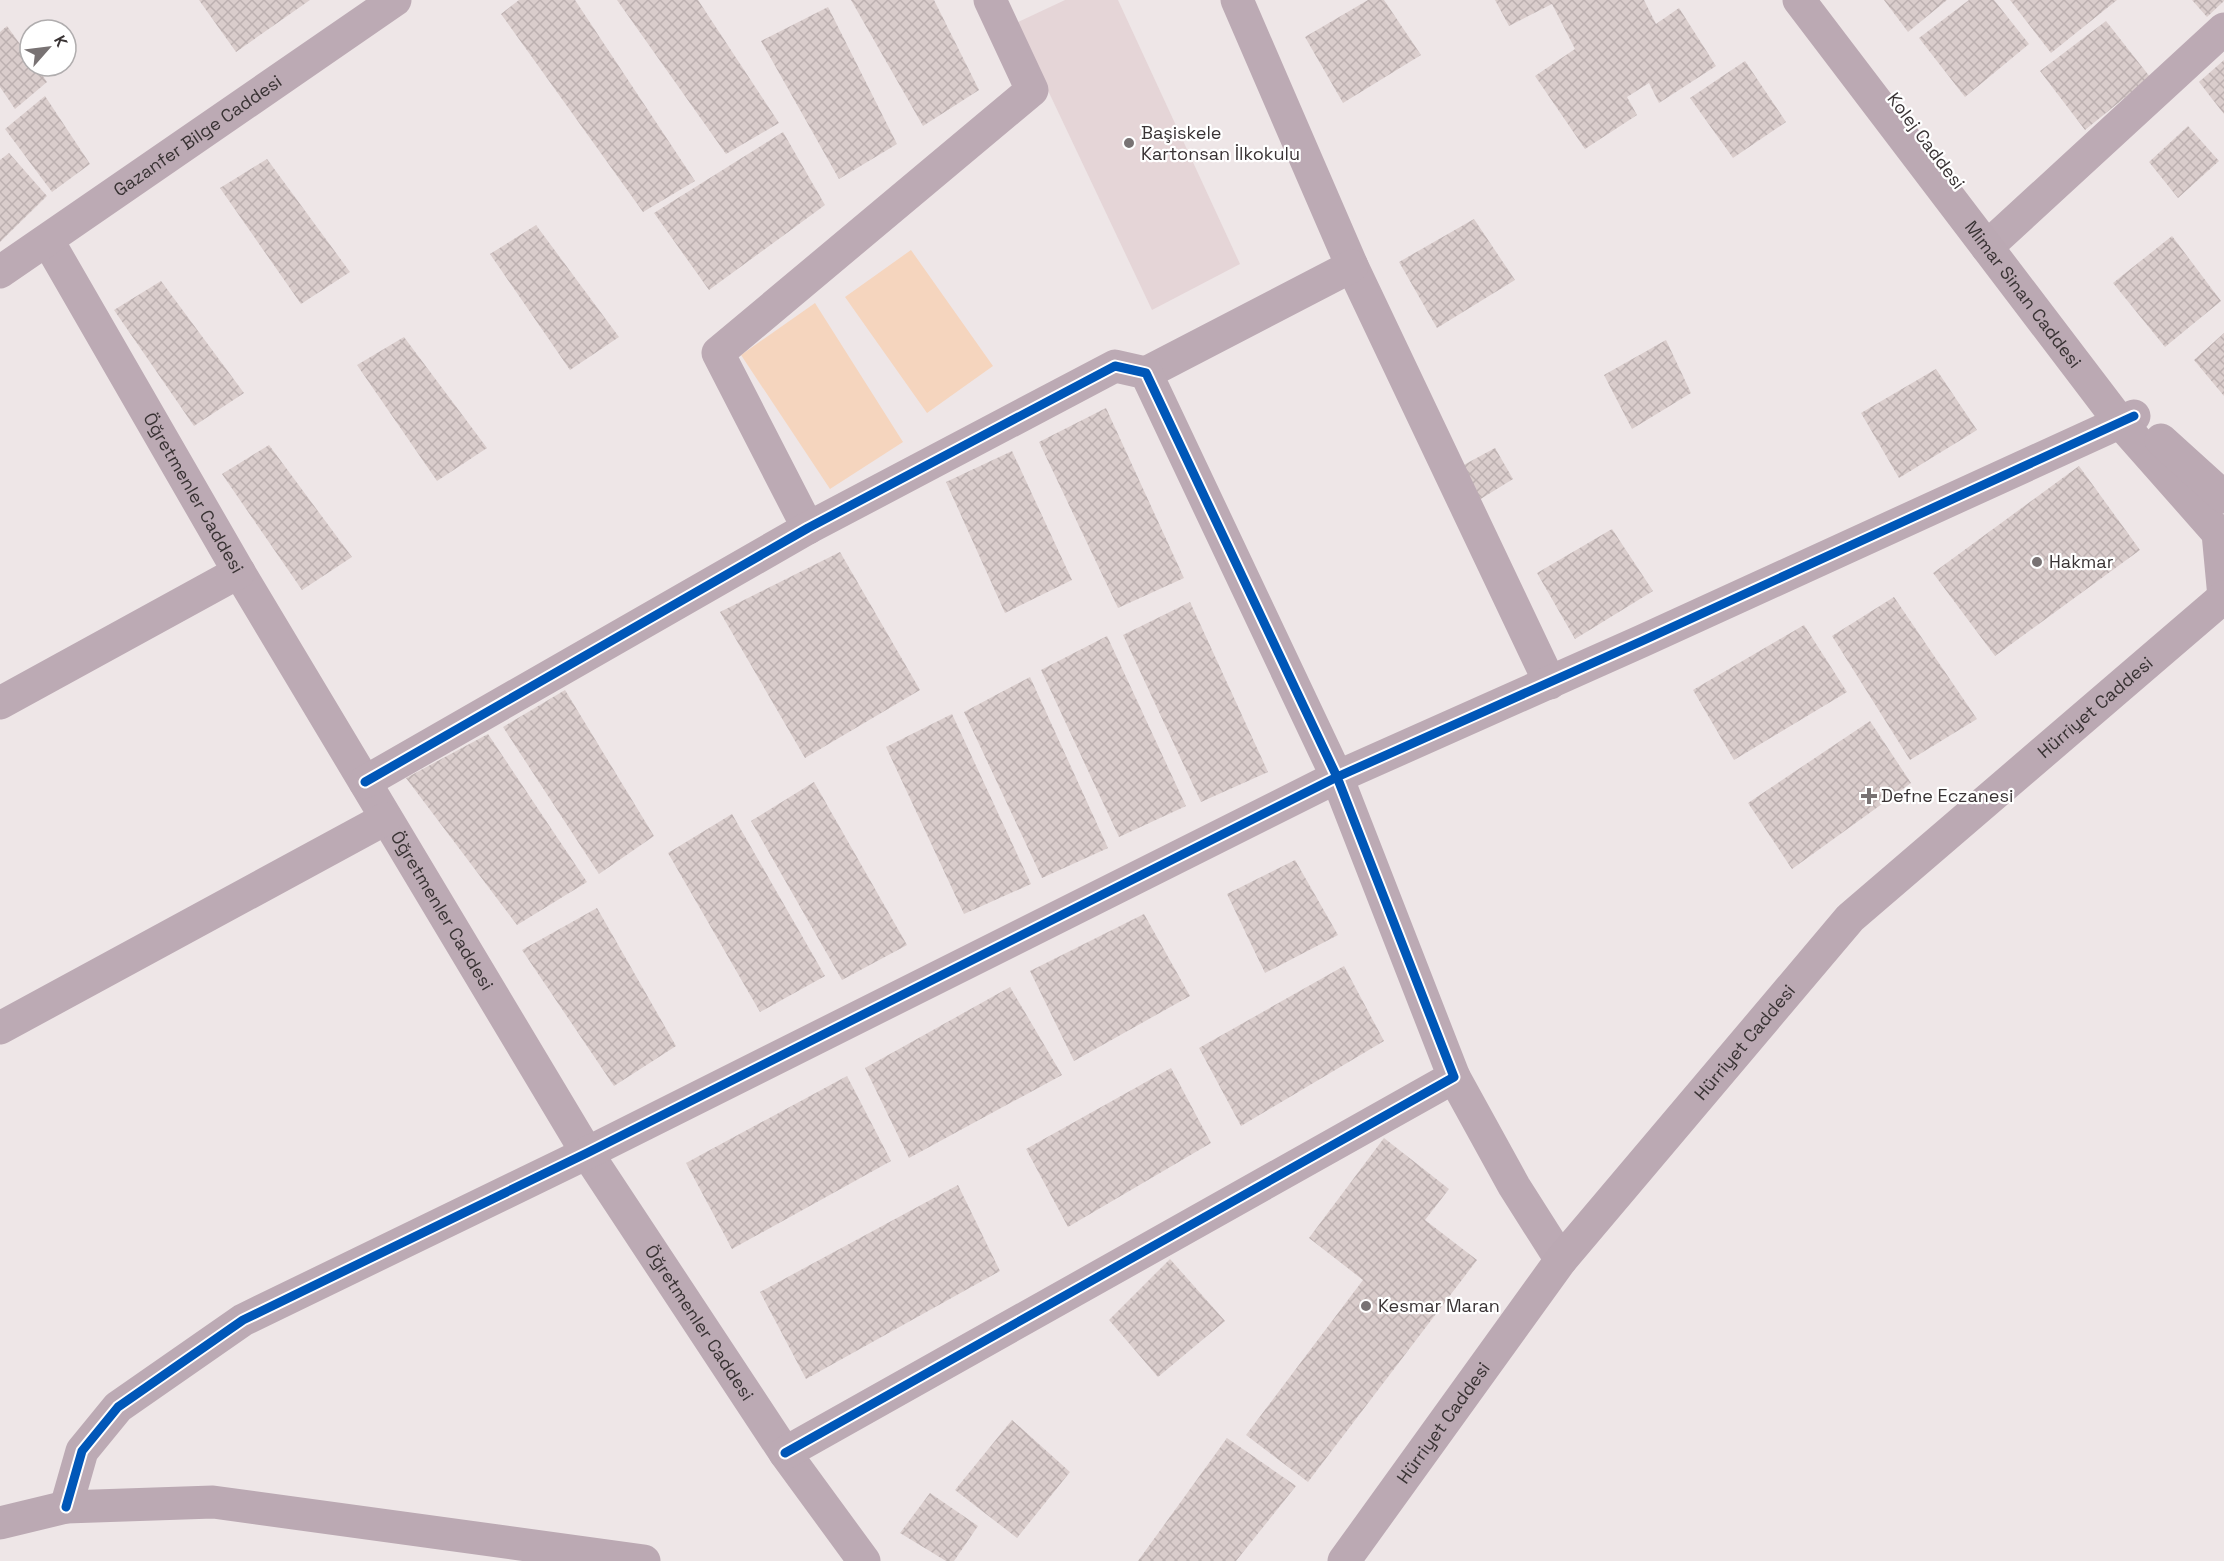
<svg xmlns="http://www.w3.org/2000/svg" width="2224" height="1561" viewBox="0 0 2224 1561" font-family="'Space Grotesk',sans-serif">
	<defs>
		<pattern id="building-cross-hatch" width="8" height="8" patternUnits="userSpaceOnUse" patternTransform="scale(1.5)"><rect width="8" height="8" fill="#dacdcc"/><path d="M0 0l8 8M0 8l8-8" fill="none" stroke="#bcb0b0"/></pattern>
	</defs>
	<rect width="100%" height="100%" fill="#eee6e7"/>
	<path fill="#e5d5d7" d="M1065,0H1118L1240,264L1152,310L1016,23Z"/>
	<path fill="#f5d5be" d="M911,250L993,366L927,413L845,297Z
		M815,303L903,442L830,489L741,355Z"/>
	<path fill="url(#building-cross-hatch)" d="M199,0H310L236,52Z
		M519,0H575L695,181L643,212L501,14Z
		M617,0H698L779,123L726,154Z
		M851,0H934L979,90L923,126Z
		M1368,0H1384L1421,55L1343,103L1305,37Z
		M1495,0H1644L1656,24L1679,8L1716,66L1659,103L1649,83L1627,97L1637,115L1585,149L1535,76L1575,49L1552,4L1509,26Z
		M1884,0H1947L1908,32Z
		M1969,0H1994L2029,44L1965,97L1919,38Z
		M2010,0H2117L2051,53Z
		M2192,0H2224V1L2207,17Z
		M828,7L897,144L839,179L761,41Z
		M2106,21L2150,77L2085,130L2040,71Z
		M7,26L30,58V66H36L47,82L15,109L0,87V32Z
		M2224,60V114L2199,82Z
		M1745,61L1786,122L1733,158L1690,98Z
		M45,96L90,164L52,192L5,129Z
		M2188,126L2219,161L2178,198L2149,162Z
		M783,132L825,205L709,290L654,213Z
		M9,153L47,196L0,242V160Z
		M267,159L350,272L301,304L220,188Z
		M1474,219L1515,280L1437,328L1399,262Z
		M536,225L619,337L570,370L490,254Z
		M2172,236L2221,301L2165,347L2113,283Z
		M161,281L244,393L194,426L114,310Z
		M2224,333V396L2194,360Z
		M404,337L487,448L437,481L357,365Z
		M1666,340L1691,393L1632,429L1604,375Z
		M1936,369L1977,430L1899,478L1861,413Z
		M1106,408L1184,578L1118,608L1039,442Z
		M269,445L352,557L302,590L222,474Z
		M1495,448L1513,479L1479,500L1460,467Z
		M1012,451L1072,580L1005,613L946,482Z
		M2079,466L2140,550L1995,656L1933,573Z
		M1612,529L1653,591L1575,639L1537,573Z
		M840,552L920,690L805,758L720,612Z
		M1894,597L1977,719L1910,760L1832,636Z
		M1190,602L1268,772L1201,802L1123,635Z
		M1804,625L1847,692L1734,760L1693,690Z
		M1107,636L1186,806L1119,837L1041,670Z
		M1030,677L1108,848L1042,878L964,712Z
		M565,690L654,836L599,874L503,727Z
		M952,714L1031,884L964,914L886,747Z
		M1870,721L1911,783L1792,869L1748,803Z
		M488,734L587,882L517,925L406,778Z
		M814,782L907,945L842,980L751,821Z
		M732,814L825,976L760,1012L668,853Z
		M1295,860L1338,935L1265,973L1227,894Z
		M597,908L676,1046L614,1086L522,950Z
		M1144,914L1190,996L1074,1061L1030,971Z
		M1344,966L1384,1041L1241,1126L1199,1048Z
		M1010,987L1062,1075L909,1158L865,1068Z
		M1171,1068L1211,1143L1068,1227L1026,1149Z
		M847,1076L891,1161L732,1249L686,1163Z
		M1384,1138L1449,1189L1425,1220L1477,1260L1308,1482L1246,1435L1363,1280L1309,1238Z
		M958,1185L1000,1271L806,1379L760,1292Z
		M1170,1259L1225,1321L1158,1377L1109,1320Z
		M1012,1420L1070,1472L1017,1538L955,1490Z
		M1227,1438L1296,1486L1236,1561H1138Z
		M930,1493L978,1526L954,1561H946L900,1533Z"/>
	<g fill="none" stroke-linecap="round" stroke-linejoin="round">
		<g stroke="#bcaab4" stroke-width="33">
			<path d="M1237,0L1352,266L1550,683"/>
			<path id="s1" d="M48,241L239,572L587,1153L785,1453L864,1561"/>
			<path d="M1987,247L2224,29"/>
			<path id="s2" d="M0,272L395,0"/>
			<path d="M1146,373L1352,266"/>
			<path d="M808,528L718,353L1032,90L990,0"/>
			<path d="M0,703L239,572"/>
			<path d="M365,782L808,528L1115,366L1146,373L1337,777L1454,1077L785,1453"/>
			<path d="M0,1028L385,819"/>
			<path d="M1454,1077L1514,1186L1561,1260"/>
			<path d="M66,1507L82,1451L118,1407L243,1320L587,1153L1337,777L1642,641L2134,416"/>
		</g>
		<g stroke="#bba9b3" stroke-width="33">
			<path id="s3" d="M1799,0L2120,422L2218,533L2224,597"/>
			<path d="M2161,440L2224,497"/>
			<path d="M0,1523L66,1507L213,1502L644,1561"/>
			<path id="s4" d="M1344,1561L1561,1260L1850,918L2224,597"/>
		</g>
		<defs>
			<path id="cycleway" d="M365,782L808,528L1115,366L1146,373L1337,777L1454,1077L785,1453
				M66,1507L82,1451L118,1407L243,1320L587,1153L1337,777L1642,641L2134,416"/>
		</defs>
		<use href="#cycleway" stroke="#fff" stroke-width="13"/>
		<use href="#cycleway" stroke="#0057b8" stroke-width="9"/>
	</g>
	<g fill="#787273" stroke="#fff" stroke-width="2">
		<circle cx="1129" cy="143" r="6"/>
		<circle cx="2037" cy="562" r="6"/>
		<path d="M1866 787h6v6h6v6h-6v6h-6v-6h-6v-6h6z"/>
		<circle cx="1366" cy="1306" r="6"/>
	</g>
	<g text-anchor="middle" stroke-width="4.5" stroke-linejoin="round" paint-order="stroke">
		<g font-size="18" fill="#393334" stroke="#fff" text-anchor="start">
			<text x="1141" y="139">Başiskele<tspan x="1141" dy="21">Kartonsan İlkokulu</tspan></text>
			<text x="2049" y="568">Hakmar</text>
			<text x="1881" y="802">Defne Eczanesi</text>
			<text x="1378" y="1312">Kesmar Maran</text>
		</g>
		<g font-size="18" fill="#393334" stroke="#fff">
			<text dy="6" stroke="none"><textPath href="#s2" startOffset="240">Gazanfer Bilge Caddesi</textPath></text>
			<text transform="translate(1926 141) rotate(53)" y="6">Kolej Caddesi</text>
			<text dy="6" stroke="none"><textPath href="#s3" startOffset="370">Mimar Sinan Caddesi</textPath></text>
			<text dy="6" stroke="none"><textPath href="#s1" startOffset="291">Öğretmenler Caddesi</textPath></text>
			<text dy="6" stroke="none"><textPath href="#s4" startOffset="1142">Hürriyet Caddesi</textPath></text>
			<text dy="6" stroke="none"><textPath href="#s1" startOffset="777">Öğretmenler Caddesi</textPath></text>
			<text dy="6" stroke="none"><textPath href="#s4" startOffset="656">Hürriyet Caddesi</textPath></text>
			<text dy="6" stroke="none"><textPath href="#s1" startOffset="1263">Öğretmenler Caddesi</textPath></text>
			<text dy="6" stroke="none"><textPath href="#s4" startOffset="170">Hürriyet Caddesi</textPath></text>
		</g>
	</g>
	<g transform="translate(48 48) rotate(62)"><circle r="28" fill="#ffffff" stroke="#b0adae" stroke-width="1.5"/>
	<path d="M0-4.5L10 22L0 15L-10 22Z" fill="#787273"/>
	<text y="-9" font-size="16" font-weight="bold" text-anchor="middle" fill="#393334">K</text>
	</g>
</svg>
